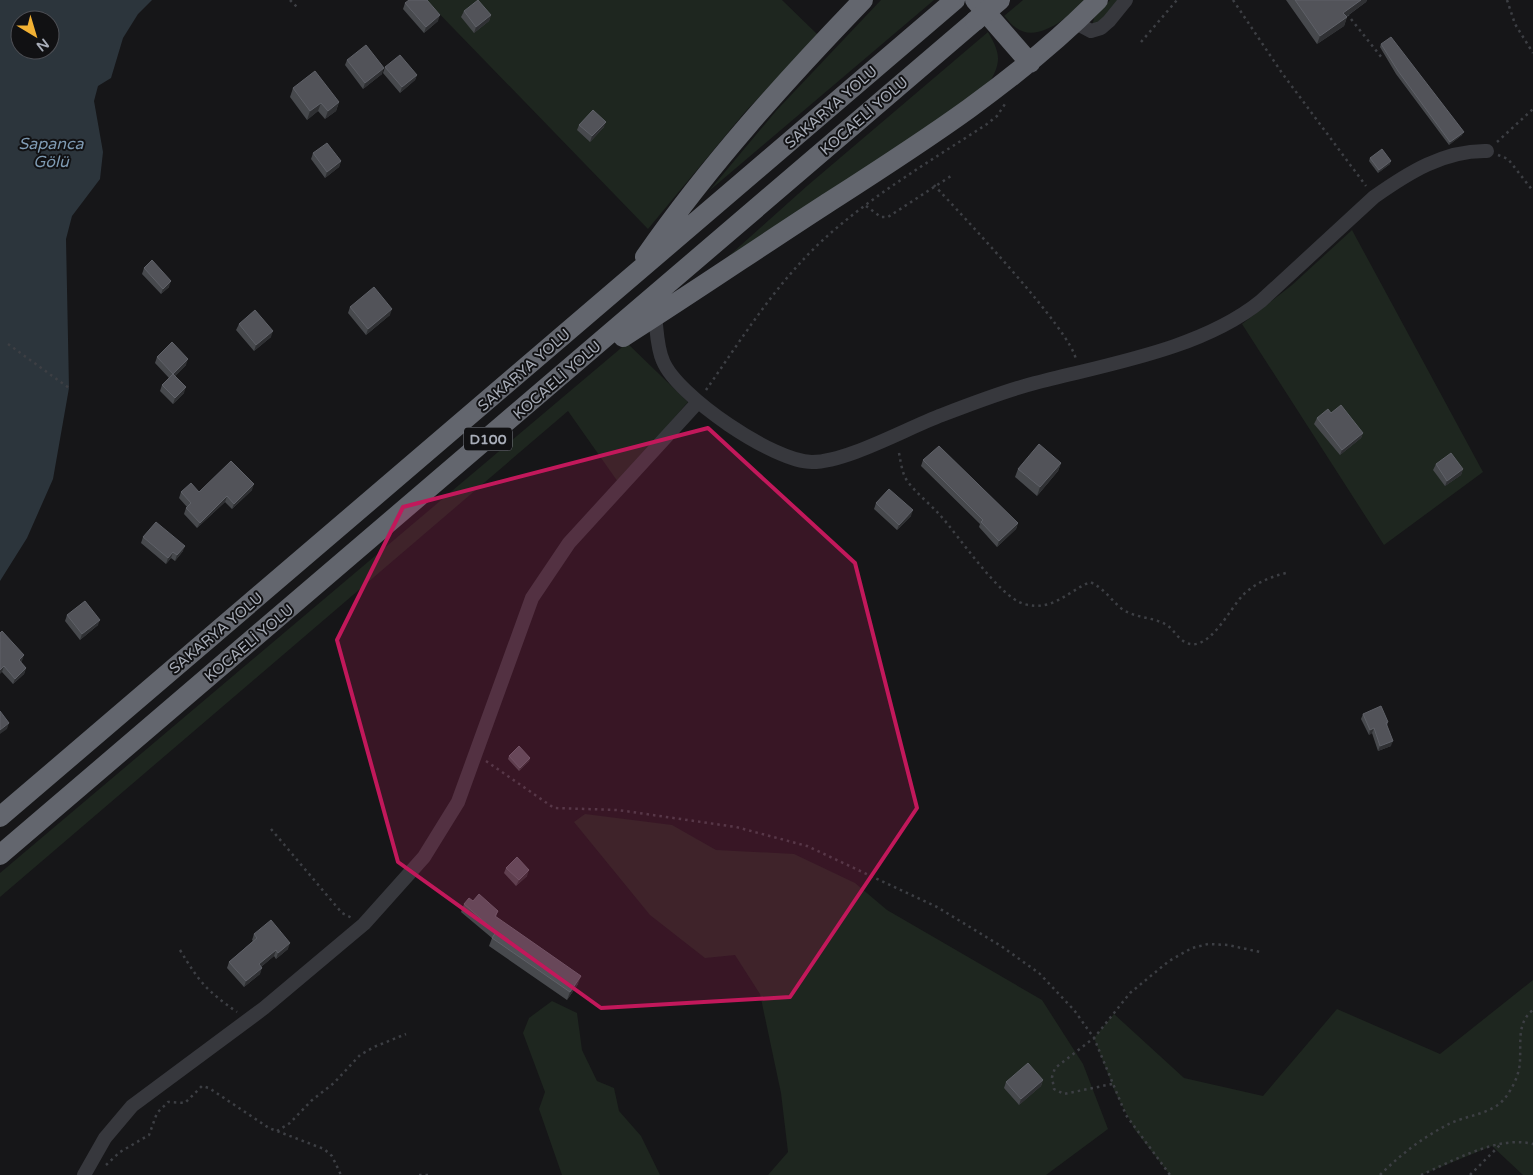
<svg xmlns="http://www.w3.org/2000/svg" width="1533" height="1175" viewBox="0 0 1533 1175" font-family="'Varela Round',sans-serif">
	<rect width="100%" height="100%" fill="#161618"/>
	<path fill="#1e261f" d="M426,0H782L818,35L745,112L648,229Z
		M881,0H934L709,191L776,111Z
		M1023,0H1085C1070,16 1037,45 1015,27C1011,25 1008,19 1004,16Z
		M1110,0H1126L1091,31L1094,18Z
		M988,32C1002,56 1001,63 987,87L694,287L807,186Z
		M1352,230L1483,472L1384,545L1242,324L1292,285Z
		M627,343L688,402L618,482L568,411L0,897V873Z
		M585,814L672,825L716,850L794,854L855,883L887,910L1042,1000L1083,1064L1108,1129L1046,1175H768L788,1152L781,1093L760,994L735,955L705,958L650,915L574,822Z
		M1533,980V1175H1523L1492,1146L1421,1175H1170L1135,1130L1115,1092L1094,1038L1114,1014L1184,1078L1263,1096L1337,1009L1440,1054Z
		M552,1001L577,1013L582,1050L597,1081L614,1088L619,1111L641,1136L660,1175H562L539,1109L545,1092L523,1033L529,1018Z"/>
	<path fill="#2c353c" fill-rule="evenodd" d="M0,0H152L138,14L123,38L111,78L98,86L94,101L103,152L100,179L72,216L66,239L69,388L53,479L27,538L0,581ZM20,20H50V50H20Z"/>
	<g fill="none" stroke-linecap="round" stroke-linejoin="round">
		<path stroke="#3d3f44" stroke-width="2.5" stroke-dasharray="2.5 4" stroke-linecap="butt" d="M290,0L298,8
			M1233,0L1282,73L1366,186
			M1507,0L1515,24L1533,53
			M1347,14L1382,58
			M1141,42L1177,0
			M1497,142L1533,109
			M1498,155L1508,159L1533,191
			M934,185C960,213 1072,331 1076,360
			M866,206L881,217H888L951,176
			M8,344L69,388
			M706,390C736,347 765,301 801,262C850,208 926,164 987,124L997,116L1005,104
			M899,453C901,463 902,474 908,482C917,494 930,504 940,515C959,536 999,597 1024,604C1052,612 1067,592 1090,582C1104,588 1111,600 1122,609C1135,618 1152,617 1165,624C1173,628 1177,638 1185,642C1208,655 1230,608 1243,595C1255,583 1270,577 1286,573
			M486,761L554,808L618,810L736,827L807,846L937,907L1001,946L1039,973L1074,1010L1094,1038L1126,1115L1170,1175
			M271,829L342,913L352,918
			M180,950C200,983 206,990 237,1012
			M1112,1084L1064,1094L1054,1089L1052,1077L1055,1068L1094,1038L1130,993L1169,961L1192,948L1208,944L1228,945L1260,952
			M277,1131L290,1123L311,1101L334,1083L360,1055L374,1047L406,1034
			M106,1165L120,1152L149,1135L157,1113L168,1102L185,1103L202,1086L209,1088L269,1128L324,1149L332,1156L341,1175
			M419,1175H428
			M1380,1175C1400,1155 1422,1138 1447,1125C1465,1115 1492,1115 1505,1098C1513,1088 1520,1073 1520,1060C1521,1042 1517,1022 1533,1010
			M1421,1175C1453,1161 1498,1135 1533,1144
			M1470,1175L1501,1144"/>
		<path stroke="#37383d" stroke-width="14" d="M1076,23L1091,31L1101,28L1109,21L1126,0
			M655,316C657,331 657,348 663,361C677,396 774,462 812,462C847,462 907,428 942,415C973,403 1004,391 1035,383C1108,364 1202,349 1261,301L1374,197C1408,173 1444,150 1487,151
			M84,1175L105,1138L132,1106L264,1008L364,924L424,857L458,802L532,598L569,543L698,402"/>
		<path stroke="#63666e" stroke-width="20" d="M975,0L1030,63
			M645,257C709,165 785,81 863,0
			M623,337C691,294 758,248 826,204C921,143 1018,81 1098,0
			M0,817L955,0
			M0,855L975,21"/>
		<path stroke="#63666e" stroke-width="20" d="M975,21L1000,0"/>
	</g>
	<path fill="#47494d" d="M1286,0H1367L1366,2L1346,17H1347L1344,26L1317,44Z
		M405,3L438,21L424,33L403,9Z
		M464,11L491,15L489,21L474,33L461,17Z
		M1381,44L1462,135L1449,145L1396,74L1380,47Z
		M347,60L382,74L363,89L345,65Z
		M385,67L417,75L415,80L400,93L383,73Z
		M293,88L339,102L336,111L325,119L318,111L307,120L290,97Z
		M579,125L604,127L590,142L577,130Z
		M313,153L341,161L339,167L325,178L311,159Z
		M1370,158L1390,164L1378,173L1369,161Z
		M144,268L169,287L161,294L142,274Z
		M350,307L390,315L366,335L348,313Z
		M239,324L271,337L254,351L236,330Z
		M157,357L186,365L175,376L184,393L173,404L160,391L162,385L169,378L155,363Z
		M1331,413L1363,433L1361,438L1340,455L1314,424L1317,418Z
		M923,460L1018,523L1016,529L997,547L979,527L980,524L921,466Z
		M1061,463L1058,471L1037,496L1015,477L1018,469Z
		M1436,464L1463,469L1461,475L1445,486L1433,470Z
		M252,490L232,509L225,502L197,528L184,514L186,508L187,507L179,498L181,492Z
		M876,503L911,516L897,530L874,509Z
		M143,537L183,551L175,561L171,558L166,564L141,543Z
		M67,615L98,625L80,640L65,621Z
		M0,633L22,661L21,662L26,668L24,674L13,684L2,672Z
		M1363,714L1388,722L1387,726L1391,746L1378,751L1372,733L1369,735L1361,719Z
		M509,756L530,758L529,761L519,771L508,759Z
		M506,868L527,876L516,886L504,873Z
		M473,901L498,911L496,917L578,984L567,1000L489,946L492,938L461,912L464,904Z
		M254,934L288,949L276,959L274,956L261,967L260,974L244,987L227,968L229,962L253,941L252,940Z
		M1043,1080L1041,1086L1019,1105L1004,1088L1006,1082Z"/>
	<path fill="#2f3033" d="M1361,0H1367L1366,2L1340,21L1343,13Z
		M440,15L438,21L424,33L426,27Z
		M491,15L489,21L474,33L476,27Z
		M1347,17L1344,26L1317,44L1320,36Z
		M384,68L382,74L363,89L365,83Z
		M417,75L415,80L400,93L402,87Z
		M339,102L336,111L325,119L328,111Z
		M321,103L318,111L307,120L310,111Z
		M606,122L604,127L590,142L592,136Z
		M1464,132L1462,135L1449,145L1450,142Z
		M341,161L339,167L325,178L327,172Z
		M1391,161L1390,164L1378,173L1379,170Z
		M171,281L169,287L161,294L163,289Z
		M392,309L390,315L366,335L368,329Z
		M273,331L271,337L254,351L256,345Z
		M188,359L186,365L171,380L173,374Z
		M186,387L184,393L173,404L175,398Z
		M1363,433L1361,438L1340,455L1342,450Z
		M1061,463L1058,471L1037,496L1040,487Z
		M1463,469L1461,475L1445,486L1447,481Z
		M254,484L252,490L232,509L234,504Z
		M227,496L225,502L197,528L200,523Z
		M913,510L911,516L897,530L899,525Z
		M1018,523L1016,529L997,547L999,541Z
		M185,546L183,551L175,561L177,555Z
		M173,552L171,558L166,564L168,558Z
		M100,620L98,625L80,640L82,634Z
		M24,655L22,661L17,666L19,660Z
		M4,666L2,672L0,674V670Z
		M26,668L24,674L13,684L15,679Z
		M9,723L7,729L0,734V730Z
		M1374,728L1372,733L1369,735L1370,730Z
		M1393,741L1391,746L1378,751L1380,746Z
		M530,758L529,761L519,771L520,768Z
		M529,870L527,876L516,886L519,880Z
		M290,943L288,949L276,959L278,953Z
		M276,950L274,956L257,970L259,964Z
		M262,968L260,974L244,987L246,981Z
		M581,976L578,984L567,1000L570,992Z
		M1043,1080L1041,1086L1019,1105L1021,1099Z"/>
	<path fill="#525359" stroke="#5f6168" d="M409,0H427L440,15L426,27L405,3Z
		M478,0L491,15L476,27L464,11Z
		M1295,0H1361L1343,13L1347,17L1320,36Z
		M1391,37L1464,132L1450,142L1398,71L1381,44Z
		M366,45L384,68L365,83L347,60Z
		M400,55L417,75L402,87L385,67Z
		M315,71L339,102L328,111L321,103L310,111L293,88Z
		M593,110L606,122L592,136L579,125Z
		M327,143L341,161L327,172L313,153Z
		M1382,149L1391,161L1379,170L1370,158Z
		M152,260L171,281L163,289L144,268Z
		M374,287L392,309L368,329L350,307Z
		M255,310L273,331L256,345L239,324Z
		M172,342L188,359L173,374L157,357Z
		M173,374L186,387L175,398L162,385Z
		M1341,405L1363,433L1342,450L1317,418L1328,409L1331,413Z
		M1039,444L1061,463L1040,487L1018,469Z
		M939,446L1018,523L999,541L981,522L983,520L923,460Z
		M1451,453L1463,469L1447,481L1436,464Z
		M231,461L254,484L234,504L227,496L200,523L186,508L191,503L181,492L191,483L199,492Z
		M889,489L913,510L899,525L876,503Z
		M156,522L185,546L177,555L173,552L168,558L143,537Z
		M85,601L100,620L82,634L67,615Z
		M2,631L24,655L19,660L26,668L15,679L4,666L0,670V633Z
		M1381,706L1388,722L1386,723L1393,741L1380,746L1374,728L1370,730L1363,714Z
		M0,711L9,723L0,730Z
		M519,746L530,758L520,768L509,756Z
		M517,857L529,870L519,880L506,868Z
		M479,894L498,911L495,916L581,976L570,992L492,938L496,932L464,904L469,898L473,901Z
		M271,920L290,943L278,953L276,950L259,964L262,968L246,981L229,962L257,938L254,934Z
		M1028,1063L1043,1080L1021,1099L1006,1082Z"/>
	<path fill="#c2185b" fill-opacity="0.2" stroke="#c2185b" stroke-width="4" stroke-linejoin="round" d="M708,428L855,563L917,808L790,997L601,1008L398,862L337,640L403,507Z"/>
	<g text-anchor="middle" stroke-width="4" stroke-linejoin="round" paint-order="stroke">
		<rect fill="#111113" stroke="#7b7e86" stroke-width="1" x="464" y="427.5" width="48" height="23" rx="4"/>
		<g font-size="14" font-weight="bold" fill="#a8adb8">
			<text x="488" y="444">D100</text>
		</g>
		<g font-size="15" fill="#a8adb8" stroke="#111113">
			<text transform="translate(831 107) rotate(-41)" y="5">SAKARYA YOLU</text>
			<text transform="translate(864 116) rotate(-41)" y="5">KOCAELİ YOLU</text>
			<text transform="translate(524 370) rotate(-41)" y="5">SAKARYA YOLU</text>
			<text transform="translate(557 380) rotate(-41)" y="5">KOCAELİ YOLU</text>
			<text transform="translate(216 633) rotate(-40)" y="5">SAKARYA YOLU</text>
			<text transform="translate(249 643) rotate(-40)" y="5">KOCAELİ YOLU</text>
		</g>
		<g font-size="16" font-style="italic" fill="#7f9bb3" stroke="#111113">
			<text x="51" y="149">Sapanca<tspan x="51" dy="18">Gölü</tspan></text>
		</g>
	</g>
	<g transform="translate(35 35) rotate(142)"><circle r="24" fill="#111113" stroke="#4d4f55"/>
	<path d="M0-4L9 19L0 12L-9 19Z" fill="#f2b134"/>
	<text y="-8" font-size="14" font-weight="bold" text-anchor="middle" fill="#a8adb8">N</text>
	</g>
</svg>
